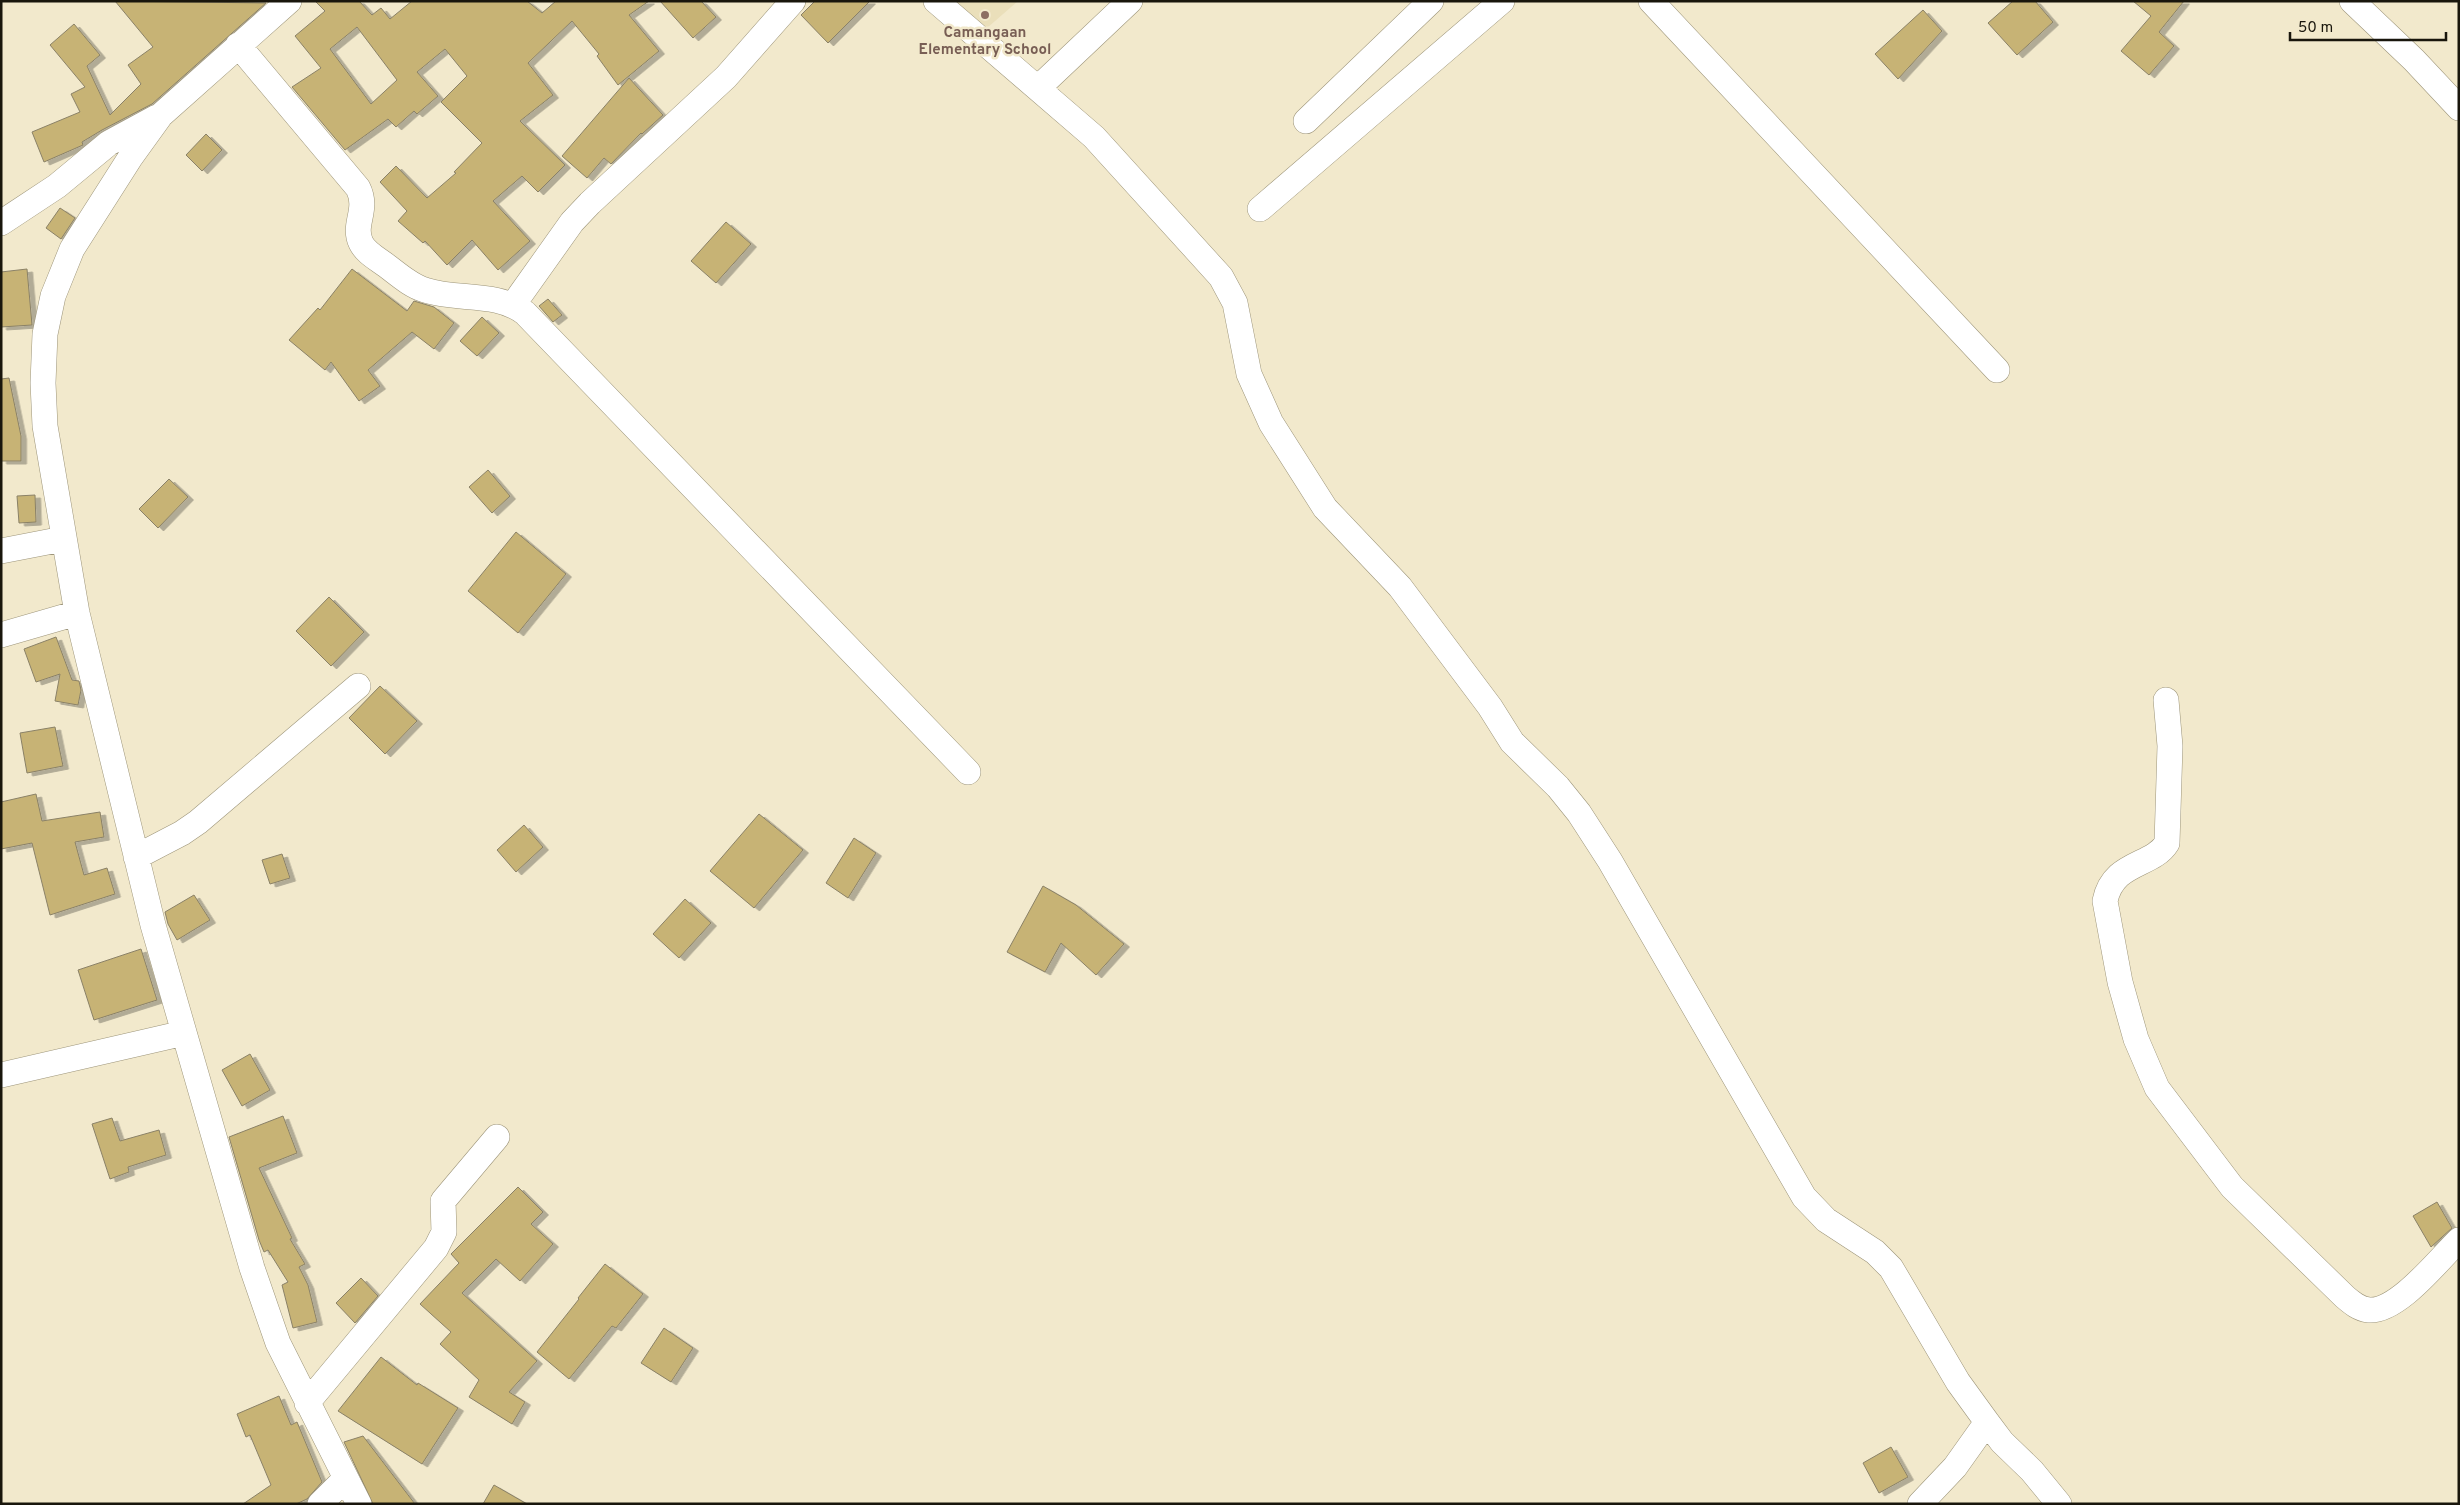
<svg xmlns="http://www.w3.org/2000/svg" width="2460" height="1505" viewBox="0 0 2460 1505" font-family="Overpass,sans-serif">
	<defs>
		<filter id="shadow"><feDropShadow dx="5.5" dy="3" stdDeviation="0" flood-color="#0004"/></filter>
	</defs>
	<rect width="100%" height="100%" fill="#f2e9cc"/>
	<path fill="#eadfba" d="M948,1H1018L987,28Z"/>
	<path fill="#c7b374" stroke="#8a8167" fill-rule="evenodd" filter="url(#shadow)" d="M115,1L266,3L152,104L102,130L82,142L83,145L44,162L32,132L80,112L71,94L85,87L50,45L74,24L100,55L87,66L110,115L141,84L128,65L153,47Z
		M315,1H359L372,15L381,8L390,19L412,1H527L542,13L556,1H649L629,15L659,51L618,85L597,56L599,54L572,21L528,63L553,95L520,121L565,165L538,192L522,176L493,201L530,241L498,270L472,240L447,265L425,241L423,243L398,221L407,211L380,182L396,166L427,198L456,173L454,172L482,143L441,102L467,76L445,49L417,72L438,96L417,114L414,111L396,127L388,119L345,150L292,87L321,68L295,36L325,11ZM357,27L397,80L371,104L330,49Z
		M660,1H701L716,17L693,38Z
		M815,1H870L828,43L801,15Z
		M2013,1H2035L2053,22L2017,55L1988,23Z
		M2133,1H2184L2159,32L2174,46L2149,75L2121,51L2151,16Z
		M1923,10L1942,31L1898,79L1875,54Z
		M629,78L663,115L642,134L641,133L611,164L604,158L587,178L562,156Z
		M206,134L222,150L202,171L186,155Z
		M60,208L75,218L61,239L46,228Z
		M726,222L751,244L716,283L691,261Z
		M27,269L32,325L1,327V272Z
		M352,269L407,311L414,301L434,307L454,323L434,349L412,332L368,370L380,386L359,401L331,362L325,370L289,340L318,308L320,310Z
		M548,299L562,315L553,322L539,306Z
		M482,317L499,333L477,356L460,341Z
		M9,378L21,436V461H1V379Z
		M488,470L510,496L492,513L469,487Z
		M169,479L188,497L158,528L139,509Z
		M35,495L36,522L19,523L17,496Z
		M516,532L566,574L518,633L468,591Z
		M329,597L364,632L331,666L296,631Z
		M56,637L72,680L79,681L81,690L78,705L55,701L60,674L36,682L24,649Z
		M380,686L417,721L385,754L349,718Z
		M55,727L63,766L27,773L20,733Z
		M36,794L42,821L100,812L104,837L75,842L84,875L107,868L115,894L50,915L32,843L1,849V802Z
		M759,814L803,850L754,908L710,871Z
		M524,825L543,847L516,872L497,850Z
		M854,838L876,853L848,898L826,883Z
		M282,854L290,878L270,884L262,860Z
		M1043,886L1076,905L1124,944L1096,975L1061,943L1045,972L1007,952Z
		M194,895L210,920L177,940L168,924L165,912Z
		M685,899L711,923L679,958L653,934Z
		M141,949L157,1000L94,1020L78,970Z
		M250,1054L270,1090L242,1106L222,1070Z
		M283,1116L297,1153L259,1168L292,1238L290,1239L305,1264L299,1267L308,1285L317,1322L293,1328L282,1285L288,1282L268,1250L264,1252L259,1240L229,1137Z
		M112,1118L120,1141L159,1130L166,1155L128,1167L129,1172L110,1179L92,1124Z
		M518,1187L543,1212L531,1224L553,1244L520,1281L496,1259L462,1293L537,1361L509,1392L525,1402L512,1424L469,1397L479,1380L440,1344L451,1332L420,1304L459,1263L451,1254Z
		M2437,1202L2452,1228L2431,1247L2413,1216Z
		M605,1264L643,1294L616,1328L612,1326L569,1379L537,1352L579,1299L578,1298Z
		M361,1278L378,1296L355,1323L336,1303Z
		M664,1328L693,1348L671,1382L641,1363Z
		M381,1357L417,1385L418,1383L458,1408L422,1464L338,1411Z
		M279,1396L291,1425L297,1422L322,1482L307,1499L296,1504H243L271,1485L250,1435L246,1437L237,1414Z
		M363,1436L415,1504H373L344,1442Z
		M1891,1447L1908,1477L1879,1493L1863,1463Z
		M494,1485L527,1504H483Z"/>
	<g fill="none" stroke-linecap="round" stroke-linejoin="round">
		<defs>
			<path id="minor" d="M289,1L161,115L130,158L72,249L53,296L45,334L43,383L45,426L77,613L153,925L252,1268L278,1343L359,1504
				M936,1L1094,137L1221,277L1235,303L1249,374L1271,423L1325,508L1400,587L1490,707L1512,742L1558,787L1579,813L1610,861L1804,1197L1826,1220L1875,1252L1891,1268L1958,1382L1987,1422L2002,1442L2032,1471L2059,1504
				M1651,1L1997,370
				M2352,1L2414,60L2459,108
				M238,45L358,188C369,210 352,224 361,243C366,253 378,259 387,266C399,275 411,286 425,290C458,301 496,291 525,313L968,772
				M1038,88L1130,1
				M1306,121L1431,1
				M1260,209L1502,1
				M1,223L57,186L109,143L157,117
				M513,305L572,222L590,203L726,77L793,1
				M1,551L63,539
				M1,635L77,613
				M2166,700L2170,746L2167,843C2152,867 2113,861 2105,901L2120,982L2136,1039L2157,1088L2232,1187L2345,1297C2352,1303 2359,1309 2369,1310C2398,1312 2439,1259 2459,1240
				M136,857L182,833L198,822L358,686
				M1,1075L184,1033
				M307,1403L436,1248L444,1232L443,1201L497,1137
				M320,1504L346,1478
				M1920,1504L1955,1467L1987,1422"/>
		</defs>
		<use href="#minor" stroke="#9d957a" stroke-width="26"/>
		<use href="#minor" stroke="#fff" stroke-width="25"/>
	</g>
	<circle fill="#8d6e63" stroke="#f2e9cc" stroke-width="2" cx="985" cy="15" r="5"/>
	<g text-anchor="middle" stroke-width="5" stroke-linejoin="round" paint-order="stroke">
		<g font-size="15" font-weight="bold" fill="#785e54" stroke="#f2e9cc">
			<text x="985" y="37">Camangaan<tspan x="985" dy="17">Elementary School</tspan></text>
		</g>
	</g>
	<rect width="2460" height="1505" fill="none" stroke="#19160c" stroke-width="5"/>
	<path d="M2290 32v8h156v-8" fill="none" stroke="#19160c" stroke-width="2.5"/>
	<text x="2298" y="32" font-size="15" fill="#19160c" stroke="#f2e9cc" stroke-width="4" paint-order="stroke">50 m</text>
</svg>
